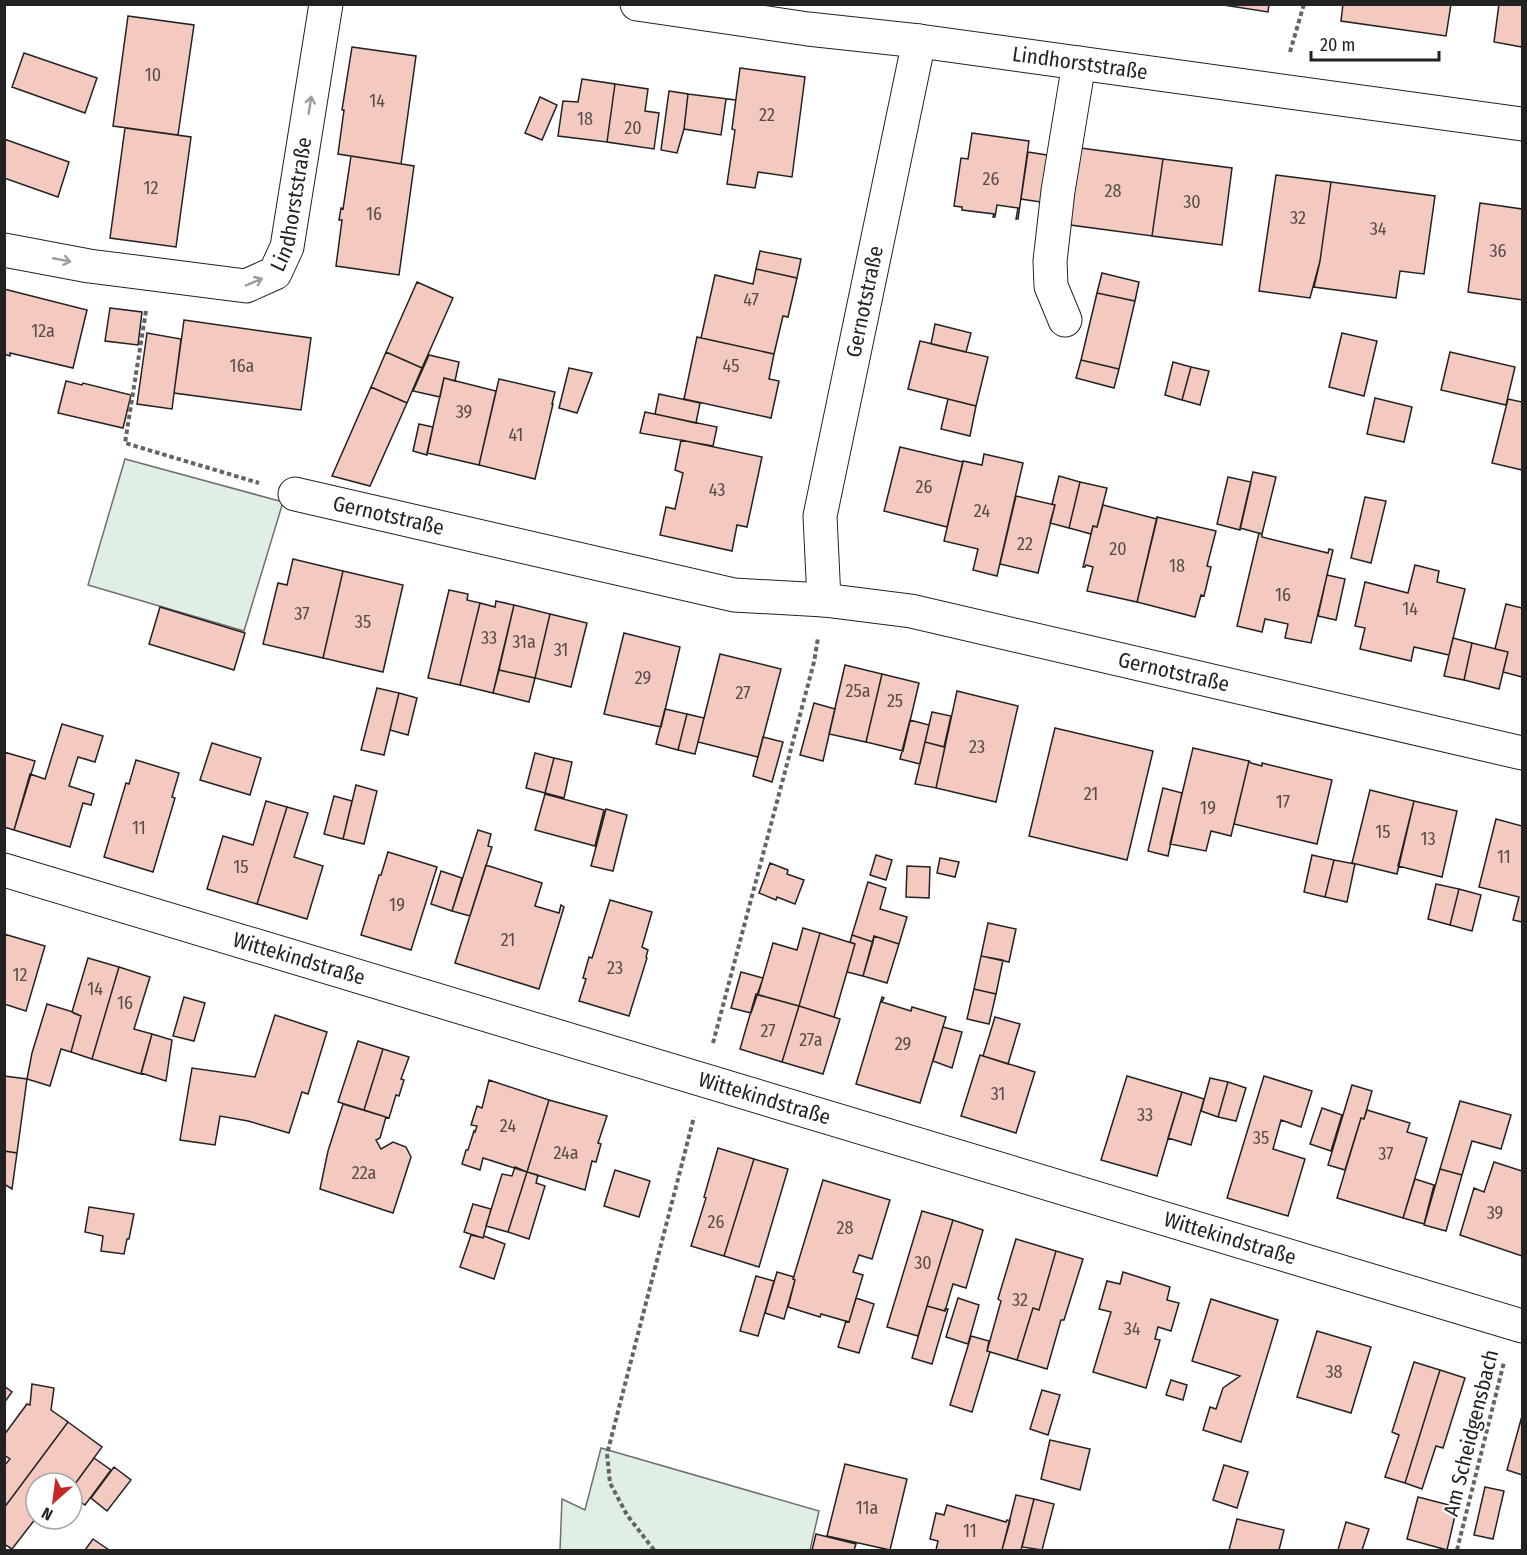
<svg xmlns="http://www.w3.org/2000/svg" width="1527" height="1555" viewBox="0 0 1527 1555" font-family="'Fira Sans Condensed',sans-serif">
	<rect width="100%" height="100%" fill="#fff"/>
	<path fill="#e0efe3" stroke="#6f6f6f" stroke-width="1.5" d="M125,459L283,502L244,631L88,585Z
		M601,1448L819,1511L810,1550H560L562,1499L585,1510Z"/>
	<path fill="#f3c9c0" stroke="#222" stroke-width="1.5" d="M1217,4H1269L1268,12Z
		M1343,4H1451L1446,36L1341,21Z
		M1499,4H1522V47L1494,42Z
		M128,16L194,25L178,135L113,126Z
		M352,47L416,56L401,164L338,154L344,110H342Z
		M24,53L97,78L85,113L12,87Z
		M740,68L805,77L792,177L758,172L755,188L727,184L735,130L732,129Z
		M582,79L615,84L607,142L558,136L563,101L578,102Z
		M615,84L648,89L645,111L659,113L654,149L607,142Z
		M669,91L688,94L684,129L677,153L661,150Z
		M688,94L736,100L726,99L721,135L684,129Z
		M540,97L557,105L542,140L525,133Z
		M125,128L191,137L176,247L110,238Z
		M972,133L1029,141L1018,219H1016L1018,208L997,205L995,217H993L994,214L962,210V207L954,206L961,158L968,159Z
		M4,139L69,162L58,197L4,178Z
		M1073,147L1163,159L1152,236L1063,224Z
		M1028,152L1053,156L1047,203L1021,199Z
		M351,156L414,166L399,275L336,266L342,220H339L341,208L343,209Z
		M1163,159L1232,168L1222,245L1152,236Z
		M1276,175L1331,182L1320,261L1310,298L1259,291Z
		M1331,182L1435,196L1424,274L1400,271L1396,298L1314,287L1320,261Z
		M1480,203L1522,209V300L1468,292Z
		M760,251L801,259L797,278L756,269Z
		M756,269L797,278L788,317L783,316L774,354L701,338L715,275L753,284Z
		M1102,273L1139,282L1135,301L1097,293Z
		M417,282L453,298L422,368L386,352Z
		M4,289L87,310L73,368L10,353V356L4,354Z
		M1097,293L1135,301L1119,369L1081,360Z
		M110,308L142,312L138,345L105,341Z
		M184,320L311,338L301,410L174,393Z
		M935,324L971,333L966,352L931,344Z
		M147,333L181,339L172,409L137,404Z
		M1342,333L1377,341L1364,396L1329,387Z
		M697,337L774,354L769,379L779,381L771,418L684,399Z
		M920,341L988,357L976,406L908,389Z
		M386,352L422,368L407,403L371,387Z
		M1450,352L1515,367L1506,405L1441,390Z
		M429,355L459,362L455,381L444,378L440,397L413,391Z
		M1081,360L1119,369L1114,388L1076,378Z
		M1173,362L1191,367L1182,400L1165,395Z
		M1191,367L1209,371L1200,405L1182,400Z
		M569,368L592,373L577,413L559,408Z
		M444,378L496,391L479,465L427,453Z
		M499,379L555,392L552,404H553L535,479L479,465Z
		M66,381L82,385L83,383L131,395L123,428L58,413Z
		M371,387L407,403L370,486L332,476Z
		M659,394L700,403L696,423L655,414Z
		M1375,398L1412,407L1404,442L1367,434Z
		M948,399L976,406L970,436L941,429Z
		M1508,399L1522,402V470L1492,463Z
		M645,412L717,427L713,446L640,433Z
		M419,424L433,427L427,455L413,451Z
		M681,440L762,457L747,527L737,525L732,551L660,535L666,507L675,509L683,473L675,470Z
		M900,447L963,462L947,527L884,511Z
		M984,454L1023,463L997,576L973,570L978,549L944,541L963,461L982,465Z
		M1253,472L1276,477L1262,534L1240,528Z
		M1059,476L1080,482L1069,528L1050,523L1055,505L1052,504Z
		M1228,477L1251,482L1240,530L1217,524Z
		M1080,482L1107,488L1097,527L1093,526L1091,534L1069,528Z
		M1016,496L1055,505L1038,573L1000,564Z
		M1365,497L1386,501L1371,563L1351,558Z
		M1103,505L1157,519L1137,602L1087,591L1093,567L1086,565L1085,567H1083L1093,526L1097,527Z
		M1157,517L1216,531L1207,566L1211,567L1204,596L1201,595L1195,617L1137,602Z
		M1259,533L1262,534V537L1328,553L1329,549L1333,550L1311,643L1285,638L1288,624L1265,619L1262,632L1237,626Z
		M293,559L343,571L323,658L263,644L278,583L287,585Z
		M1415,565L1439,571L1437,582L1465,589L1449,655L1414,647L1411,661L1360,649L1365,628L1355,626L1365,582L1408,593Z
		M343,571L403,585L383,672L323,658Z
		M1327,575L1345,579L1336,620L1318,616Z
		M449,590L468,594L467,600L480,603L460,685L428,678Z
		M496,601L514,605L493,693L460,685L480,603L495,607Z
		M1506,604L1522,608V677L1503,672L1508,652L1495,649Z
		M514,605L550,614L535,678L499,670Z
		M160,607L245,633L234,670L149,644Z
		M550,614L587,623L571,687L535,678Z
		M624,633L680,647L661,727L604,714Z
		M1453,638L1472,643L1464,680L1444,676Z
		M1472,643L1508,652L1499,689L1464,680Z
		M720,654L781,669L758,757L698,742Z
		M845,665L882,674L866,742L829,734Z
		M499,670L535,678L529,702L493,693Z
		M882,674L919,683L903,751L866,742Z
		M377,688L399,693L384,755L361,750Z
		M957,691L1018,706L996,802L936,788Z
		M399,693L417,698L408,735L390,730Z
		M814,703L835,709L823,761L800,755Z
		M665,709L687,714L678,750L656,744Z
		M932,712L951,716L944,747L925,742Z
		M687,714L704,718L695,754L678,750Z
		M910,720L929,725L920,764L900,759Z
		M62,724L103,736L95,762L78,757L69,786L94,794L91,805L83,803L70,847L14,830L30,774L45,779Z
		M1055,728L1153,751L1127,860L1029,836Z
		M763,737L783,742L772,782L753,776Z
		M925,742L945,747L936,788L915,784Z
		M212,743L261,758L250,795L200,780Z
		M1193,748L1249,761L1231,836L1211,831L1206,851L1170,844Z
		M4,752L35,761L14,830L4,827Z
		M535,753L554,758L545,793L526,788Z
		M554,758L572,762L564,798L545,793Z
		M136,760L179,773L172,797L175,798L153,872L104,857L126,783L129,784Z
		M1249,761L1251,763L1262,766V763L1332,780L1317,844L1234,824Z
		M356,785L377,791L364,844L343,839Z
		M1163,788L1182,793L1168,856L1148,851Z
		M1370,790L1414,801L1397,874L1352,863Z
		M545,794L604,810L595,846L535,830Z
		M334,796L352,801L343,839L324,834Z
		M266,801L287,807L257,904L207,889L223,836L253,845Z
		M1414,801L1457,811L1442,877L1398,866Z
		M287,807L308,813L294,857L323,866L307,919L257,904Z
		M606,809L627,815L613,871L591,866Z
		M1496,819L1522,826V922L1513,920L1519,897L1479,887Z
		M478,830L491,834L488,846L492,847L470,916L452,911Z
		M388,852L437,867L411,950L361,935L379,875H381Z
		M876,855L892,860L886,880L870,875Z
		M1312,855L1334,860L1325,897L1304,892Z
		M940,858L959,862L955,877L937,873Z
		M1334,860L1355,864L1347,902L1325,897Z
		M770,863L788,870L787,874L804,880L795,904L777,897L776,900L759,893Z
		M486,865L542,883L535,906L559,913L561,905L564,907L539,989L455,963Z
		M907,866L930,867L929,898L906,897Z
		M441,871L462,878L452,911L431,904Z
		M868,882L886,888L880,909L907,917L899,944L874,936L873,942L852,935Z
		M1436,884L1459,889L1450,925L1428,919Z
		M1459,889L1481,895L1472,931L1450,925Z
		M610,900L652,912L642,947L648,950L646,957L647,958L629,1016L579,1001L586,979L583,978L589,957L592,958Z
		M988,923L1016,929L1009,962L981,956Z
		M803,928L820,933L799,1006L758,995L773,943L797,950Z
		M820,933L855,944L834,1017L799,1006Z
		M4,934L45,946L26,1011L4,1004Z
		M852,935L873,942L863,976L847,972L855,944L850,942Z
		M874,936L899,944L887,983L863,976Z
		M981,956L1003,960L996,994L974,989Z
		M88,958L119,967L92,1059L71,1052L81,1016L72,1012Z
		M119,967L150,977L134,1029L152,1034L141,1074L92,1059Z
		M741,972L763,978L751,1013L731,1008Z
		M974,989L996,994L989,1024L967,1019Z
		M756,994L799,1006L782,1062L740,1049Z
		M184,997L205,1003L194,1041L173,1036Z
		M882,997L884,998L882,1002L911,1011L912,1007L946,1017L920,1103L856,1084Z
		M47,1004L73,1012V1013L81,1016L71,1052L61,1049L50,1086L27,1079L32,1053Z
		M799,1006L840,1019L823,1074L782,1062Z
		M275,1015L327,1032L308,1094L302,1092L289,1133L248,1121L220,1116L215,1145L180,1140L192,1068L255,1077Z
		M995,1017L1020,1024L1008,1064L983,1056Z
		M943,1027L962,1032L952,1068L933,1061Z
		M152,1034L172,1040L166,1081L141,1073Z
		M358,1041L383,1049L364,1110L338,1102Z
		M383,1049L409,1057L401,1079L404,1080L399,1096L396,1095L389,1118L364,1110Z
		M980,1055L1035,1072L1016,1133L961,1116Z
		M4,1076L27,1079L17,1153L4,1151Z
		M1127,1076L1182,1092L1157,1176L1101,1160Z
		M1264,1076L1312,1091L1301,1127L1281,1120L1273,1149L1305,1159L1288,1216L1227,1198Z
		M1210,1078L1228,1082L1218,1117L1201,1111Z
		M489,1080L549,1100L527,1172L483,1158L480,1170L462,1164L466,1150H468L474,1131L475,1132L477,1126L471,1125L477,1106L482,1108Z
		M1228,1082L1246,1088L1236,1121L1218,1117Z
		M1352,1085L1372,1091L1364,1119L1361,1118L1345,1170L1328,1165Z
		M1182,1092L1204,1099L1191,1145L1168,1138Z
		M549,1100L607,1116L598,1143L601,1144L596,1162L592,1161L585,1190L527,1172Z
		M1460,1101L1511,1115L1501,1149L1472,1141L1462,1175L1440,1169Z
		M343,1104L386,1117L380,1138L376,1140L381,1149L393,1142L406,1147L411,1157L393,1213L320,1189L328,1151Z
		M1322,1108L1342,1115L1331,1151L1310,1144Z
		M1367,1110L1410,1123L1407,1132L1427,1138L1403,1218L1337,1198L1361,1118L1364,1119Z
		M718,1148L754,1159L724,1256L691,1246L706,1198L704,1197Z
		M4,1151L17,1153L12,1189L4,1184Z
		M754,1159L788,1169L759,1267L724,1256Z
		M1494,1162L1522,1171V1256L1460,1235L1474,1188L1484,1192Z
		M515,1167L527,1172L508,1232L486,1226L502,1174L512,1176Z
		M1440,1169L1462,1175L1446,1231L1424,1225Z
		M615,1170L650,1181L639,1217L604,1206Z
		M527,1172L538,1175L536,1183L545,1186L529,1239L508,1232Z
		M1415,1179L1434,1185L1424,1224L1403,1218Z
		M823,1180L890,1200L872,1259L859,1255L853,1272L863,1275L849,1322L821,1314L820,1317L788,1307L795,1280L793,1279Z
		M473,1204L491,1209L483,1238L464,1232Z
		M89,1207L134,1214L129,1239H127L124,1254L101,1251L103,1236L85,1232Z
		M922,1211L953,1220L918,1336L887,1327Z
		M953,1220L983,1230L966,1288L953,1284L945,1311L927,1306Z
		M471,1235L483,1238L484,1236L505,1244L494,1279L460,1267Z
		M1016,1239L1056,1251L1039,1310L1033,1308L1017,1360L987,1351L1001,1301L998,1299Z
		M1056,1251L1083,1259L1064,1320H1061L1047,1369L1017,1360L1033,1308L1039,1310Z
		M777,1272L794,1277L793,1279L795,1280L784,1319L765,1313Z
		M1123,1272L1170,1287L1167,1300L1179,1303L1171,1331L1158,1327L1155,1339L1160,1340L1146,1388L1093,1372L1111,1312L1099,1309L1107,1281L1120,1284Z
		M756,1276L774,1281L758,1336L740,1331Z
		M856,1298L874,1304L859,1353L838,1347L846,1321L849,1322Z
		M958,1298L979,1305L968,1344L946,1337Z
		M1211,1299L1278,1320L1241,1442L1203,1430L1210,1407L1216,1409L1223,1388L1240,1376L1192,1361Z
		M927,1306L945,1311V1309H948L932,1364L912,1358Z
		M1317,1331L1371,1347L1351,1413L1297,1397Z
		M971,1336L989,1341L987,1351L990,1352L972,1412L950,1405Z
		M1414,1362L1440,1370L1405,1483L1385,1477L1399,1435L1392,1432Z
		M1440,1370L1465,1378L1443,1448L1436,1446L1422,1489L1405,1483Z
		M1171,1380L1187,1385L1183,1400L1166,1395Z
		M32,1384L54,1388L51,1410L68,1422L4,1508V1466L10,1459L4,1455V1435L27,1404L30,1405Z
		M4,1386L12,1392L4,1403Z
		M1042,1390L1060,1395L1048,1435L1030,1429Z
		M1522,1416V1475L1507,1470Z
		M68,1422L102,1447L72,1488V1483H36V1518L12,1549L4,1544V1508Z
		M1050,1440L1090,1449L1080,1490L1041,1479Z
		M94,1458L111,1470L85,1505L72,1496V1488Z
		M845,1464L907,1479L890,1550L827,1536Z
		M1224,1465L1248,1472L1237,1508L1213,1500Z
		M114,1467L131,1480L107,1511L91,1498Z
		M1485,1487L1504,1491L1493,1539L1474,1535Z
		M1016,1495L1034,1499L1021,1550H1002Z
		M1418,1497L1457,1507L1447,1550L1407,1539Z
		M1034,1499L1054,1504L1042,1550L1022,1547Z
		M947,1505L1006,1522L1007,1520L1010,1521L1002,1550H936L938,1541L930,1539L936,1513L944,1515Z
		M1237,1519L1284,1530L1279,1550H1229Z
		M1346,1522L1369,1529L1362,1550H1338Z
		M816,1534L856,1544L854,1550H812Z
		M93,1539L109,1550H85Z"/>
	<g fill="none" stroke-linecap="round" stroke-linejoin="round">
		<defs>
			<g id="minor">
				<path id="s1" d="M637,4L808,29L919,41L1522,124"/>
				<path id="s2" d="M4,250L89,266L246,286L275,273L287,247L326,4"/>
				<path d="M1065,320L1051,286L1050,261L1058,191L1079,63"/>
				<path id="s3" d="M295,494L734,595L824,600L911,611L1522,753"/>
				<path id="s4" d="M824,600L820,516L919,41"/>
				<path id="s5" d="M4,870L1522,1326"/>
			</g>
		</defs>
		<use href="#minor" stroke="#222" stroke-width="35"/>
		<path stroke="#646464" stroke-width="4" stroke-dasharray="4.5 3" stroke-linecap="butt" d="M1290,52L1304,4
			M146,311L125,443L259,483
			M713,1043L814,662L818,638
			M654,1550L627,1515L610,1483L607,1454L694,1117
			M1457,1550L1504,1362"/>
		<use href="#minor" stroke="#fff" stroke-width="33"/>
	</g>
	<defs><path id="oneway-shaft" d="M-6 0H5M1.5-3L5.5 0L1.5 3" fill="none" stroke-width="1.6" stroke-linecap="round" stroke-linejoin="round" transform="scale(1.5)"/></defs>
	<g stroke="#9c9c9c">
		<use href="#oneway-shaft" transform="translate(310 105) rotate(-81)"/>
		<use href="#oneway-shaft" transform="translate(62 260) rotate(11)"/>
		<use href="#oneway-shaft" transform="translate(254 282) rotate(-23)"/>
	</g>
	<g text-anchor="middle" stroke-width="4.5" stroke-linejoin="round" paint-order="stroke">
		<g font-size="18" fill="#564c4a">
			<text x="153" y="81">10</text>
			<text x="377" y="107">14</text>
			<text x="767" y="121">22</text>
			<text x="585" y="125">18</text>
			<text x="633" y="134">20</text>
			<text x="991" y="185">26</text>
			<text x="151" y="194">12</text>
			<text x="1113" y="197">28</text>
			<text x="1192" y="208">30</text>
			<text x="374" y="220">16</text>
			<text x="1298" y="224">32</text>
			<text x="1378" y="235">34</text>
			<text x="1498" y="257">36</text>
			<text x="751" y="306">47</text>
			<text x="43" y="337">12a</text>
			<text x="242" y="372">16a</text>
			<text x="731" y="372">45</text>
			<text x="464" y="418">39</text>
			<text x="516" y="441">41</text>
			<text x="924" y="493">26</text>
			<text x="717" y="496">43</text>
			<text x="982" y="517">24</text>
			<text x="1025" y="550">22</text>
			<text x="1118" y="555">20</text>
			<text x="1177" y="572">18</text>
			<text x="1283" y="601">16</text>
			<text x="1410" y="615">14</text>
			<text x="302" y="620">37</text>
			<text x="363" y="628">35</text>
			<text x="489" y="644">33</text>
			<text x="524" y="648">31a</text>
			<text x="561" y="656">31</text>
			<text x="643" y="684">29</text>
			<text x="858" y="697">25a</text>
			<text x="743" y="699">27</text>
			<text x="895" y="707">25</text>
			<text x="977" y="753">23</text>
			<text x="1091" y="800">21</text>
			<text x="1283" y="808">17</text>
			<text x="1208" y="814">19</text>
			<text x="139" y="834">11</text>
			<text x="1383" y="838">15</text>
			<text x="1428" y="845">13</text>
			<text x="1504" y="863">11</text>
			<text x="241" y="873">15</text>
			<text x="397" y="911">19</text>
			<text x="508" y="946">21</text>
			<text x="615" y="974">23</text>
			<text x="20" y="981">12</text>
			<text x="95" y="995">14</text>
			<text x="125" y="1009">16</text>
			<text x="768" y="1037">27</text>
			<text x="811" y="1046">27a</text>
			<text x="903" y="1050">29</text>
			<text x="998" y="1100">31</text>
			<text x="1145" y="1121">33</text>
			<text x="508" y="1132">24</text>
			<text x="1261" y="1144">35</text>
			<text x="566" y="1159">24a</text>
			<text x="1386" y="1160">37</text>
			<text x="364" y="1179">22a</text>
			<text x="1495" y="1219">39</text>
			<text x="716" y="1228">26</text>
			<text x="845" y="1234">28</text>
			<text x="923" y="1269">30</text>
			<text x="1020" y="1306">32</text>
			<text x="1132" y="1335">34</text>
			<text x="1334" y="1378">38</text>
			<text x="867" y="1514">11a</text>
			<text x="970" y="1537">11</text>
		</g>
		<g font-size="21" fill="#222" stroke="#fff">
			<text dy="7" stroke="none"><textPath href="#s1" startOffset="447">Lindhorststraße</textPath></text>
			<text dy="7" stroke="none"><textPath href="#s2" startOffset="348">Lindhorststraße</textPath></text>
			<text dy="7" stroke="none"><textPath href="#s4" startOffset="303">Gernotstraße</textPath></text>
			<text dy="7" stroke="none"><textPath href="#s3" startOffset="96">Gernotstraße</textPath></text>
			<text dy="7" stroke="none"><textPath href="#s3" startOffset="898">Gernotstraße</textPath></text>
			<text dy="7" stroke="none"><textPath href="#s5" startOffset="308">Wittekindstraße</textPath></text>
			<text dy="7" stroke="none"><textPath href="#s5" startOffset="794">Wittekindstraße</textPath></text>
			<text dy="7" stroke="none"><textPath href="#s5" startOffset="1280">Wittekindstraße</textPath></text>
			<text transform="translate(1471 1433) rotate(-76)" y="7">Am Scheidgensbach</text>
		</g>
	</g>
	<rect width="1527" height="1555" fill="none" stroke="#222222" stroke-width="12"/>
	<g transform="translate(54 1501) rotate(208)"><circle r="28" fill="#ffffff" stroke="#a7a7a7" stroke-width="1.5"/>
	<path d="M0-4.5L10 22L0 15L-10 22Z" fill="#c62828"/>
	<text y="-9" font-size="16" font-weight="bold" text-anchor="middle" fill="#222222">N</text>
	</g>
	<path d="M1311 51v9h128v-9" fill="none" stroke="#222222" stroke-width="3"/>
	<text x="1320" y="51" font-size="18" fill="#222222" stroke="#ffffff" stroke-width="4.5" paint-order="stroke">20 m</text>
</svg>
